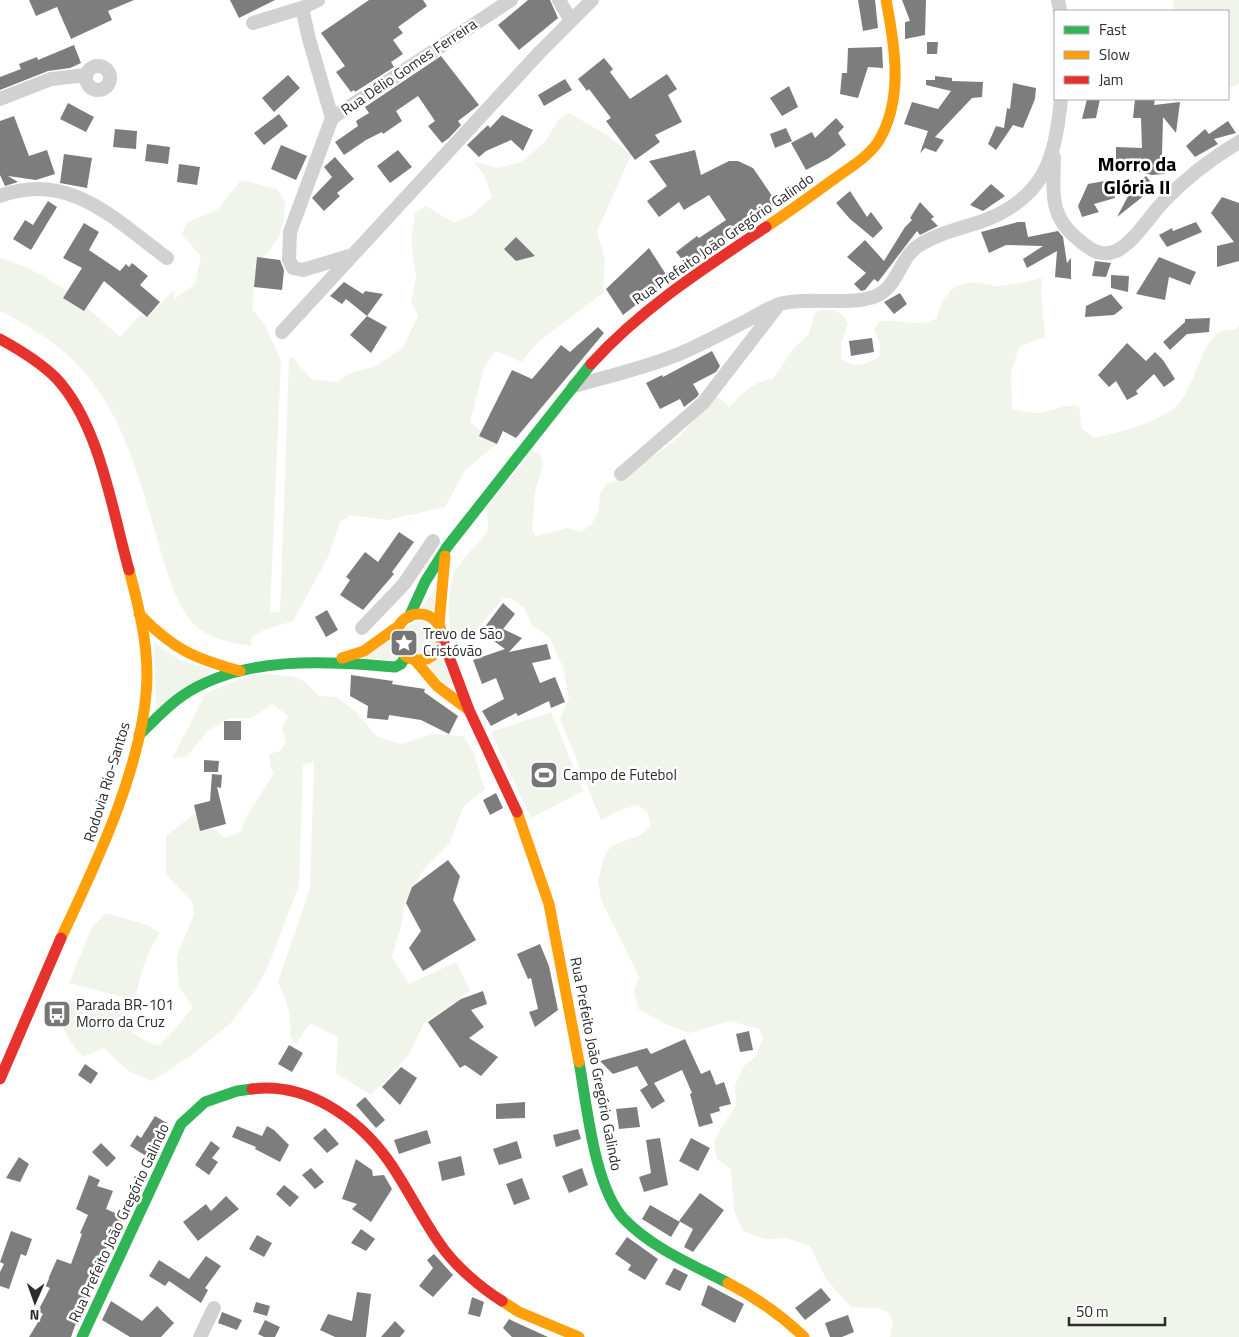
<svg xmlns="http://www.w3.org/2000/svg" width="1239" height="1337" viewBox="0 0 1239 1337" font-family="'Titillium Web',sans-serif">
	<rect width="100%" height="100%" fill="#fff"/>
	<path fill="#f0f4ea" d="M1173,0H1239V84L1228,88V11H1174Z
		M569,113L607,135L631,155L597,231L605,260L603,293L538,342L521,362L496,351L484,368L470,422L497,444L465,470L445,507L388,520L351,515L340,522L327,559L293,621L264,630L252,637L251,646C228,642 202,638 188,617C170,591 162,554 153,524C130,445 107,371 30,328C20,322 10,315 0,311V258C55,275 79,300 120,337L140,315L147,317L174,290V299L195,284L201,256L182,235L186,223L218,209L241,180L277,189L285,202L284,218L279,237L264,257L255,273L252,309L265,325L281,361L270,613L280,612L289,359L292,357L311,379L336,382L353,372L374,367L403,348L418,315L411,303L416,277L411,240L415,213L426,206L454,223L472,215L492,197L485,176L473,161L498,168L521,162L545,142L558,120Z
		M1042,278L1041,291L1045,337L1019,347L1011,372L1012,409C1020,410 1028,413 1036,413C1052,412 1064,403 1079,406L1082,429L1095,438C1122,431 1151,425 1174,408C1195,392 1199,344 1220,332C1224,330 1231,330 1236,329L1239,325V1337H890L893,1321L887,1311L875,1308L851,1307L826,1279L810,1246L787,1238L766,1239L743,1231L734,1210L731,1169L717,1159L714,1143L722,1126L736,1106L735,1085L744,1066L756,1056L763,1038L759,1029L730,1021L689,1033L668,1025L638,1009L634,990L639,977L601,899L598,881L604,857L611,846L641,835L651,825L647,812L638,805L620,810L601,820L560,719L569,698L563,667L550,638L532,625L524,608L512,599L503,598L469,640L455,637C445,625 448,584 456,570C464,556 478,544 488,531L487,507L532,452H539L543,464L535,492L532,531L536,536L567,528L581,532L591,525L599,511L600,494L607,484L625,477L679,437L716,395L729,407C743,393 753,381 773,379L794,348L809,334L815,312C830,308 840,309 848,323L841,344V359C855,369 865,365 879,357L880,344L874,329L879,322C903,317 913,330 937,318C942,295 955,280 980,283C986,284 993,286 999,286C1013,285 1028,281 1042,278Z
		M440,584L436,614L419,609Z
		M403 638a16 16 0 1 1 32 0a16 16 0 1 1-32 0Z
		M390,634L395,660L357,657Z
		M154,642L178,659L213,671L156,713Z
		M440,656L454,684L449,686L424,667Z
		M266,674C292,677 301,673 318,696L337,697L357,713L377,737L402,744L433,734L463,736L474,753L485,789L463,807L450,843L424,869L405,900L401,926L392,957L409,984L456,962L470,991L424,1023L408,1056L371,1095L336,1073L338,1037L310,1023L296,1044L290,1036C292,1015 287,1001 278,982L310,888L314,761L303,765L299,885L269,964L256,989L231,1023L190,1056L152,1081L130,1072L103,1048L83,1057C65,1035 57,1027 69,1000L126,1009L122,1024L140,1038L158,1046L177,1027L193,1007L179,987L177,956L194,915L192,902L166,874V836L194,814L225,838L241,832L245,819L274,773L270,767L269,754L280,751L286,743L282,727L288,716L273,704L251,718H230L224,721L208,731L187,756L172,759L205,694L246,676Z
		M551,712L583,791L531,818L491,732Z
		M106,913L150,926L160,933C145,953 140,977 135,1000L69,983L92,927Z"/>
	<path fill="#7d7d7d" d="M29,0H134L108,11L112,20L71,39L57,7L36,16Z
		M230,0H275L239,18Z
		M369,0H423L427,6L398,27L403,33L393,40L403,54L391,62L394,67L355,92L354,90L351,92L336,72L345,66L321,33Z
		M528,0H550L558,18L519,50L498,25Z
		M858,0H875L878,28L863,31Z
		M902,0H926L925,35L905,39V22L910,21Z
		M927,42H938L937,54H927Z
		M74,45L81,63L70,68L48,71L0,90V77L21,69L19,64L37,57L38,60Z
		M882,47L883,68L868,67L858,98L840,94L842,73H847L848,48Z
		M441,56L479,105L458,121L461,125L449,138L442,143L428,126L435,121L418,96L396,111L402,121L383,134L382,132L366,140L344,155L335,142L358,126L356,121L369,113L365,107Z
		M604,58L613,69L610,72L630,99L667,74L677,89L668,95L682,122L655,135L660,142L635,160L606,121L611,118L589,89L587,91L578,79Z
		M288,75L300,88L274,112L262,98Z
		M935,76L952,78V81L983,82L982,97L972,98L935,137L944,140L936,152L925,148L920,153L928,131L904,124L912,102L938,109L951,91L926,85V80H935Z
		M565,79L572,90L544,106L538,95Z
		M1013,83L1036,88L1035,99L1023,128L1013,125L996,150L988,144L996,126L1004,128L1007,108L1010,109Z
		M789,86L798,107L782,116L770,98Z
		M1087,99H1100L1096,118L1082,119Z
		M1135,99H1155L1154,105L1180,102L1176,133L1163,117L1162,155H1164L1165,174L1152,175L1116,166V147L1142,148L1141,118H1133Z
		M68,103L94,117L86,132L60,119Z
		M279,114L288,126L264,145L254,133Z
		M502,115L533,130L523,151L511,140L486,151L479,157L467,145L488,125L490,128Z
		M14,116L29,156L47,150L55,174L36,180L8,176L18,182L5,186L0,175V121Z
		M836,118L844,127L838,133L846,145L829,158L806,170L791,143L812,132L815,138Z
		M1228,121L1236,133L1214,139L1218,144L1195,157L1186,146L1205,129L1209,134Z
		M786,128L792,141L775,148L770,134Z
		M115,129L137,131L136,149L113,147Z
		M147,144L170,147L168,164L145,161Z
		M281,145L307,156L296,180L271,169Z
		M398,150L412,167L390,183L377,166Z
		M695,150L701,175L729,161H738L753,168L777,203L687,266L676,252L697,236L699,238L726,220L709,195L684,210L679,202L659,217L647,201L667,186L649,161Z
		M64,154L92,158L87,188L60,183Z
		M335,157L354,179L337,193L340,196L324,211L312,198L332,177L324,167Z
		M179,164L200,167L197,185L177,182Z
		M1146,176L1155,187L1117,217L1134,185Z
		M1110,180L1115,198L1094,204L1099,212L1082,217L1078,206L1088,184Z
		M991,184L1005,196L983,211L970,205Z
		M850,191L867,217L871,212L883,228L873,238L850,219L836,203Z
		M1222,197L1239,203V261L1217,267V246L1234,242L1211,213Z
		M48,201L57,207L31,250L13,239L25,220L33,225Z
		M920,202L934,217L931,219L938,226L920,235L917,231L878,282L874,279L865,290L861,291L854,284L866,273L847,257L865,240L884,261L905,227L912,220L910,218Z
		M1018,222H1025L1028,237L1058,231L1063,237L1067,263L1071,258V279L1055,277L1057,251L1027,268L1023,259L1043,246L1006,245L989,253L981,232Z
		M1196,222L1202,232L1167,247L1159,235L1172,228L1173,231Z
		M84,223L99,232L89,250L120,271L126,264L129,267L132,263L148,276L140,285L160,302L147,317L104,281L84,311L63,298L82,268L63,258Z
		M516,237L535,256L516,261L504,249Z
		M649,248L669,279L623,315L606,289Z
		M257,257L280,260L284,270L282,290L254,287Z
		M1159,257L1196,272L1190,285L1169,277L1165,300L1136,294Z
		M1095,261L1111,263L1106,277L1092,276Z
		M1111,275L1129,276L1128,292L1111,288Z
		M344,282L363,294L365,291L383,294L367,316L346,299L342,304L330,296Z
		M900,293L907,304L894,314L884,302Z
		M1111,294L1123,308L1114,315L1085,317L1086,306Z
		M367,316L387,327L371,353L350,335Z
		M1210,318L1209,332L1187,334L1170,350L1163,342L1185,322V319Z
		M598,327L604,333L516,438L503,431L497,444L479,436L512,370L532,379L561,345L570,352Z
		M872,338L874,352L851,356L849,341Z
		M1127,343L1146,361L1155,352L1163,360L1175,379L1164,387L1154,374L1136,391L1138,394L1127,400L1116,381L1109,387L1098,375Z
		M712,351L720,366L716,372L693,384L699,394L697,397L684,407L680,399L660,409L646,383L662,375L663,377Z
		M399,532L414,542L392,572L394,574L363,610L340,595L350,580L346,577L365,552L378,562Z
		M503,603L515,614L503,629L522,638L509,652L547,644L551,659L532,663L540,683L555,677L565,702L551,708L549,701L518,716L516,713L491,726L482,711L504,699L496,678L482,684L473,660L505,649L481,632Z
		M327,610L338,630L326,637L315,617Z
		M351,675L393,681L392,684L425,689L424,692L458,716L449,734L421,720L389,715L388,720L367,718L368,706L350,696Z
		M224,721H241V740H224Z
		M204,760L219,761L218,772H204Z
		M212,774L222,775L221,788L217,787L226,824L200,831L194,805L210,801Z
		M496,793L503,808L490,815L483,800Z
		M448,860L460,876L453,900L476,940L423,971L409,948L421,931L406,903L412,887Z
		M540,944L549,966L558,1010L535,1027L529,1012L538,1009L531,978L528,979L517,954Z
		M483,991L487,1004L471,1010L484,1027L469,1038L498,1057L481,1076L465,1065L460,1068L428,1022L461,999Z
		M749,1031L753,1050L740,1052L736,1034Z
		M685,1039L701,1074L710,1070L716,1085L724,1082L731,1104L719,1107L720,1111L710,1114L713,1123L699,1127L690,1094L692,1093L682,1070L654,1083L665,1101L652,1109L640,1090L648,1085L637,1066L613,1074L600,1061L647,1048L651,1054Z
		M289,1045L303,1053L292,1072L278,1064Z
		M85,1064L98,1073L91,1084L78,1075Z
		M401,1067L417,1078L400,1105L382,1087Z
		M365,1097L385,1120L376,1128L356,1105Z
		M525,1102V1118L496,1119V1104Z
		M637,1107L640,1127L619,1129L616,1109Z
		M155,1116L167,1123L146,1156L130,1146L137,1135L141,1138Z
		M237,1126L262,1136L267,1126L274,1130L289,1145L280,1162L255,1149L256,1147L232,1137Z
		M325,1128L339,1144L327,1153L313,1138Z
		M578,1129L581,1139L556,1147L553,1135Z
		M427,1130L431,1143L399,1154L394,1140Z
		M660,1138L668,1185L644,1192L639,1177L651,1173L646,1140Z
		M691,1138L710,1148L698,1171L679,1161Z
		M211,1141L220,1148L212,1158L218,1162L209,1175L195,1165Z
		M517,1141L522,1158L499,1165L493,1149Z
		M101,1143L116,1158L107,1167L92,1152Z
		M461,1156L465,1175L442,1181L438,1162Z
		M19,1157L29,1164L20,1182L6,1178Z
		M356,1159L372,1170L373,1176L384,1175L392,1189L371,1222L352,1209L357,1204L342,1199Z
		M311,1168L324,1182L315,1189L302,1175Z
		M582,1168L588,1185L569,1193L562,1176Z
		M89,1175L100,1180L97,1186L113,1191L106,1209L124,1217L102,1256L105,1257L89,1288L91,1289L83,1302L81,1301L73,1318L77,1320L71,1337H29L43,1314L38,1311L50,1288L45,1286L57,1259L71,1264L82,1234L80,1233L88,1215L76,1209Z
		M522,1178L530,1199L514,1205L506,1184Z
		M284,1185L299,1197L290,1207L276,1194Z
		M700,1193L724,1210L693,1252L684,1247L693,1229L679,1221Z
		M226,1196L239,1209L198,1241L183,1222L206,1204L211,1211Z
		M650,1205L680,1222L671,1237L642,1219Z
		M361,1229L375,1239L366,1251L351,1243Z
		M11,1231L32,1239L26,1256L21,1254L9,1289L0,1286V1272L4,1264L0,1262Z
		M257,1235L272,1243L264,1257L249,1249Z
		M627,1237L658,1259L645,1280L628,1270L631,1265L615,1254Z
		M434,1254L453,1275L433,1297L419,1286L433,1268L427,1260Z
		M206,1256L221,1266L205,1288L208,1290L201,1303L169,1281L165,1286L149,1276L159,1260L189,1279Z
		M674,1268L688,1275L680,1291L665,1284Z
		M708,1285L744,1304L735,1323L701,1305Z
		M821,1288L831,1300L805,1320L795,1308Z
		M357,1292L371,1294L366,1337H335L320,1330L328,1314L352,1321Z
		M472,1297L484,1302L480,1317L468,1314Z
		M111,1301L142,1321L157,1306L174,1323L161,1337H130L102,1320Z
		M256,1302L270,1306L267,1316L253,1312Z
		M222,1312L242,1320L237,1330L218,1323Z
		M848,1315L854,1332L842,1337H830L825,1323Z
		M509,1319L515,1322L548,1337H512L503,1328Z
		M265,1320L280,1327L275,1337H264L258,1334Z
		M395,1321L405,1331L400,1337H381Z"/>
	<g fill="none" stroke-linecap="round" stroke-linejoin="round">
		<path stroke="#d1d1d1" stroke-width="14" d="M559,0L571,21
			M1058,0L1060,11
			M302,8L309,39L332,118L290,232L289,260L293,268L303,270L349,256
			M253,23L302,8L318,0
			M86 78a12 12 0 1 1 24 0a12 12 0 1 1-24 0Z
			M0,99L51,79L86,75
			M332,118L511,0
			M1054,157C1053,200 1049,220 1088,247C1096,253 1106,255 1116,251C1134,243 1150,215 1164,201C1186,178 1212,158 1239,142
			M0,196C69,170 115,220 167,258
			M282,332L539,53L592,0
			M574,386C609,376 645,368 679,354C703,344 726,331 750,319C759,314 770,307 780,304C808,296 854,307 878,295C898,285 900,258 918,246C939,232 965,228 988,219C1046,195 1055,157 1061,99
			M621,474L703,403L777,307
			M362,628L404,584L433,541
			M200,1337L214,1308"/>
		<path stroke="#30b455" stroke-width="11" d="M409,617L425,582L447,547L591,364
			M139,735C153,722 166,707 182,696C242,655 326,661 395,667L401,664L406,656
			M579,1062C587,1105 594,1187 624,1219C652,1248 693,1265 728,1283
			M82,1337L181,1124L205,1102L237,1091L252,1089"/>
		<path stroke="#ff9f0a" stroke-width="11" d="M766,227C789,212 812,195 834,179C849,168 867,158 878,142C904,100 895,46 886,0
			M139,614C173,649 193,658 240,671
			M396 637a23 23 0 1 1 46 0a23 23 0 1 1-46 0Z
			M439,625L445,556
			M342,658L364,651L400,625
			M414,659L437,686L469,710
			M517,812L549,904L579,1062
			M61,938C97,862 146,760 147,675C147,639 138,604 129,570
			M728,1283C757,1298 781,1315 804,1337
			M502,1301L519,1312L579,1337"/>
		<path stroke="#e5322d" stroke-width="11" d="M0,339C20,350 40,362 56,378C100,425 112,510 129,570
			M591,364C642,308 703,269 766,227
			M442,638L469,710L517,812
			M0,1079L61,938
			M252,1089C306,1082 357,1117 388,1160C407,1187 421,1217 440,1244C454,1265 481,1288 502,1301"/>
	</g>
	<defs>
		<symbol id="sight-square" viewBox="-11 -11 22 22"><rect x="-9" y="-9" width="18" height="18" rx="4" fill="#767676" stroke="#fff"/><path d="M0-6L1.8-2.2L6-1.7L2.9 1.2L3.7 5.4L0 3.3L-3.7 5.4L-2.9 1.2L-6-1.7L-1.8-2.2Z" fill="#fff"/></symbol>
		<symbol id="stadium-square" viewBox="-11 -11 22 22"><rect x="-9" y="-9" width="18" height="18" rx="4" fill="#767676" stroke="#fff"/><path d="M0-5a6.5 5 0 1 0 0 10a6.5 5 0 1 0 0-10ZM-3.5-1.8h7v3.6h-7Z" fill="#fff"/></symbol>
		<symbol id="bus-square" viewBox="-11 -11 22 22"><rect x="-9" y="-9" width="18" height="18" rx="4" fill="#767676" stroke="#fff"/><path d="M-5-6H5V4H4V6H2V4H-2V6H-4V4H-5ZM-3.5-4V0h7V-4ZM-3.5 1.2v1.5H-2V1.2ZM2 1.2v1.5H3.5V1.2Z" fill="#fff"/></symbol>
	</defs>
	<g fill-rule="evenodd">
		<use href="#sight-square" x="388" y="627" width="32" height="32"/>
		<use href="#stadium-square" x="528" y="759" width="32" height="32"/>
		<use href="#bus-square" x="41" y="998" width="32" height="32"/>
	</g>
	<g text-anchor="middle" stroke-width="5" stroke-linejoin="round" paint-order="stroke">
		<g font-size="15" fill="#2c2c2c" stroke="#fff">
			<text transform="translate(409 67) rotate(-34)" y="5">Rua Délio Gomes Ferreira</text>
			<text transform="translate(723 239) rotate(-35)" y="5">Rua Prefeito João Gregório Galindo</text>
			<text transform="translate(107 782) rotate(-73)" y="5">Rodovia Rio-Santos</text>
			<text transform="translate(596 1064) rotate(79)" y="5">Rua Prefeito João Gregório Galindo</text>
			<text transform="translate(119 1223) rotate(-65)" y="5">Rua Prefeito João Gregório Galindo</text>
		</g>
		<g font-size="15" fill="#2c2c2c" stroke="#fff" text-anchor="start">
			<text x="423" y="639">Trevo de São<tspan x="423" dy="17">Cristóvão</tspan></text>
			<text x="563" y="780">Campo de Futebol</text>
			<text x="76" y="1010">Parada BR-101<tspan x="76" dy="17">Morro da Cruz</tspan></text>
		</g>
		<g font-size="20" font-weight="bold" fill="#000" stroke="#fff">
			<text x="1137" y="171">Morro da<tspan x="1137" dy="23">Glória II</tspan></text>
		</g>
	</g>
	<rect x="1054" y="10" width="175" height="90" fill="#ffffff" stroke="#ababab"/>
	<rect x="1064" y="26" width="25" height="8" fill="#30b455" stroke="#ababab"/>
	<text x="1099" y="35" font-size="15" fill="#2c2c2c">Fast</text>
	<rect x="1064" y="51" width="25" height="8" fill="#ff9f0a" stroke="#ababab"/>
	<text x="1099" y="60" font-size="15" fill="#2c2c2c">Slow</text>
	<rect x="1064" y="76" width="25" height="8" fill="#e5322d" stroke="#ababab"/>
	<text x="1099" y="85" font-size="15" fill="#2c2c2c">Jam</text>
	<g transform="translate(35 1302) rotate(182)" stroke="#ffffff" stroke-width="4" paint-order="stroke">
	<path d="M0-4L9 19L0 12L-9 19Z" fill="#2c2c2c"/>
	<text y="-8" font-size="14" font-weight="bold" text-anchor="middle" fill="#2c2c2c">N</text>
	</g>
	<path d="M1069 1317v8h96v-8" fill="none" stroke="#2c2c2c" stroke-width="2.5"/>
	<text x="1076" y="1317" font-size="15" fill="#2c2c2c" stroke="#ffffff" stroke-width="4" paint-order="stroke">50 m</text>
</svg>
